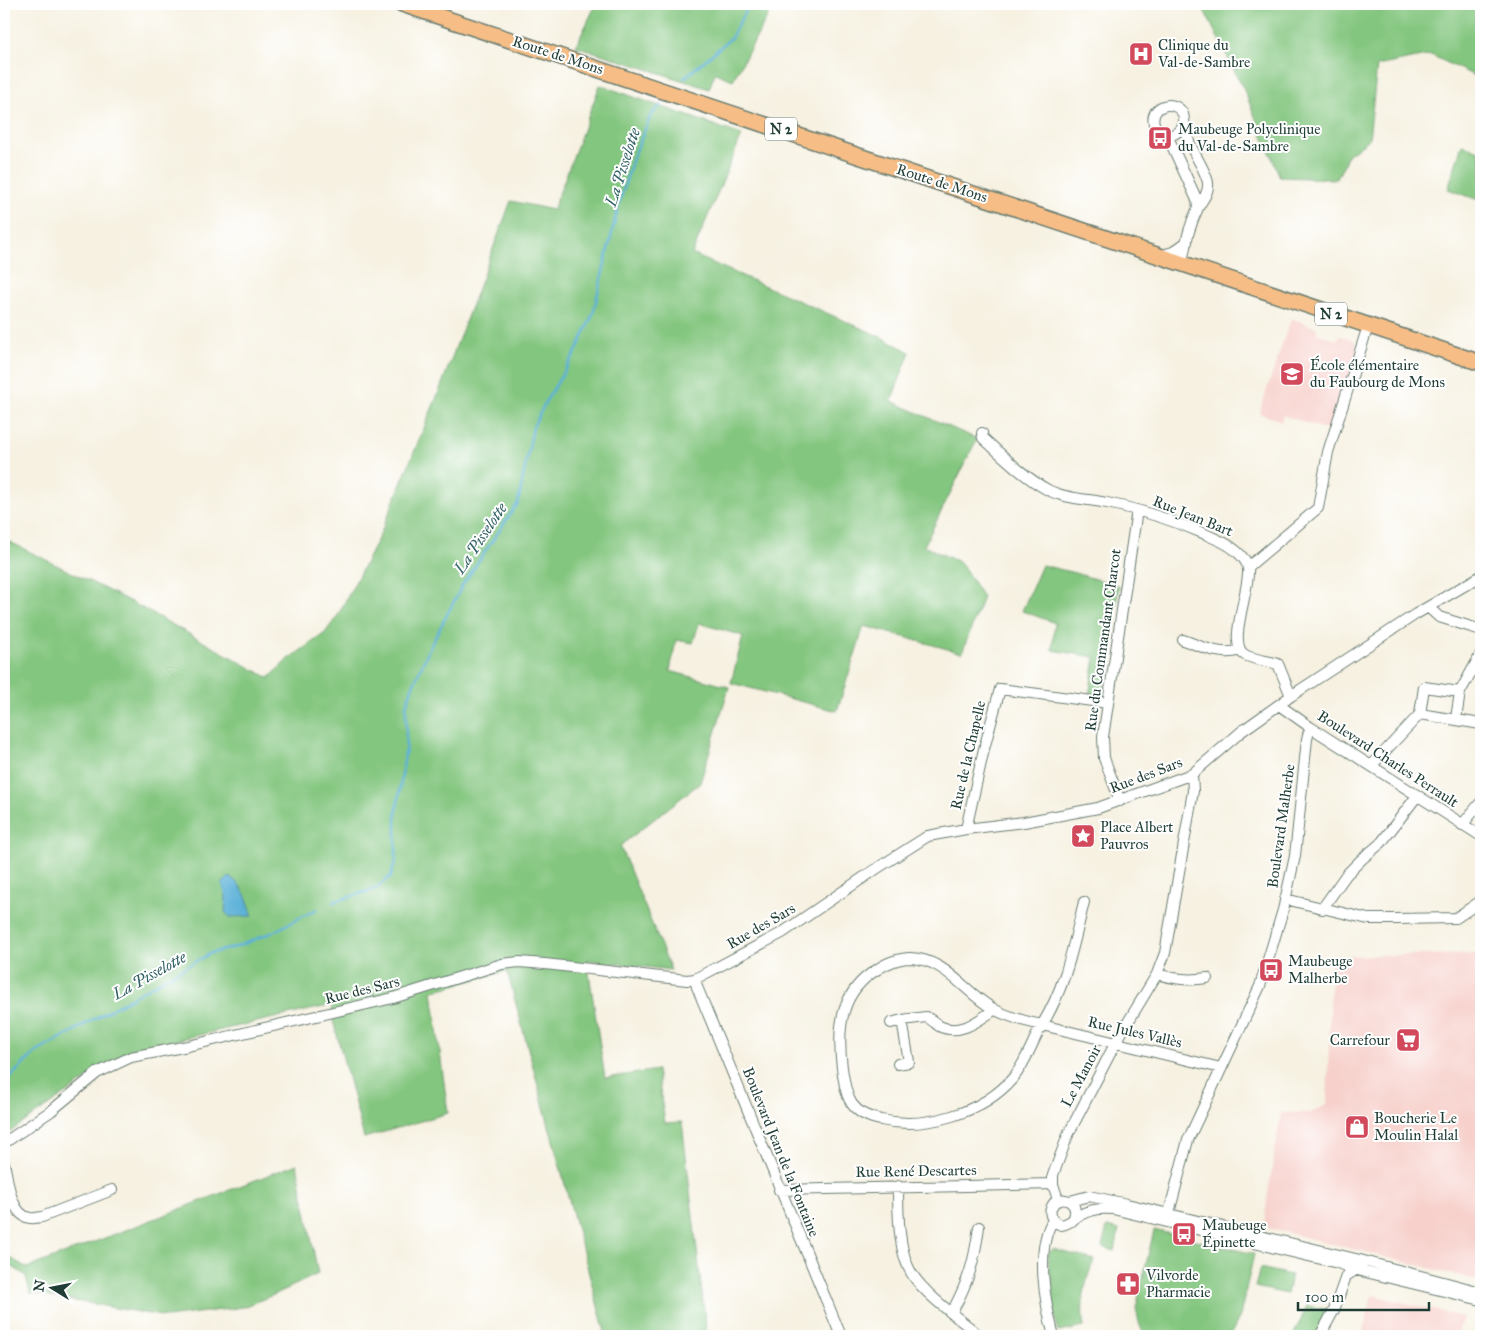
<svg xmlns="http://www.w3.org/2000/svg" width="1485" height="1340" viewBox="0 0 1485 1340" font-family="'IM FELL Great Primer',serif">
	<rect width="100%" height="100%" fill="#fff"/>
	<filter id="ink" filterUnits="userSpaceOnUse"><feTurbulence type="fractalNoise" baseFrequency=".02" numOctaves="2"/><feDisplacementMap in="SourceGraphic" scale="10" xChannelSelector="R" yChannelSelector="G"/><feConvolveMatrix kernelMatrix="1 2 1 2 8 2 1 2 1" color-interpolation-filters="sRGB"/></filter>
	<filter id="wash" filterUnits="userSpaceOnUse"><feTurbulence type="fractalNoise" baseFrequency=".0096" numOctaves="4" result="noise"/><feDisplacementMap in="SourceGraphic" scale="20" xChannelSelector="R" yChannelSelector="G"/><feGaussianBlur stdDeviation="1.12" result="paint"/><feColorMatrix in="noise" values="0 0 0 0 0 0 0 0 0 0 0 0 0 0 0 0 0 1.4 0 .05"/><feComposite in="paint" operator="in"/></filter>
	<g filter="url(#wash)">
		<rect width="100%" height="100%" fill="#f6f1e1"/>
		<path fill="#f7d0cb" d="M1291,318L1317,328V333L1337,340L1340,336L1354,340L1356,343L1357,354L1330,431L1283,415L1281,421L1259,413Z
			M1481,908V1281L1264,1227L1267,1199L1281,1113H1310L1327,1105L1332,956L1477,954V912Z
			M1372,1295L1463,1317L1457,1336H1362Z"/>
		<path fill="#83c67f" stroke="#51825a" d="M596,4H772L767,18L733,80L715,73L709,89L576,46Z
			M1201,4H1481V79L1431,55L1377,66L1369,139L1348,155L1337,179L1280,177L1244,90Z
			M600,85L742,135L692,254L877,335L910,352L891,401L977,439L924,546L961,563L983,597L962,653L864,626L837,711L731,683L743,636L699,623L693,643L676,640L670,671L729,687L700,783L620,846L671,970L587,960L605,1078L657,1070L665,1123L682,1122L707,1336H606L507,971L432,991L448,1113L364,1138L332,1016V1005L128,1051L4,1136V539L133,603L269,678L286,661L325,633L338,615L379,537L440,389L511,201L553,210Z
			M1462,144L1481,152V201L1448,189Z
			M1042,565L1075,573L1119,586L1103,691L1101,697L1099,698L1089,696L1095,657L1052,650L1055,623L1022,611Z
			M297,1164L318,1274L276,1294L243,1307L167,1317L30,1293L26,1276L4,1261V1254L27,1268Z
			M1107,1227L1119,1230L1115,1251L1102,1247Z
			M1154,1230L1254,1254L1240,1316L1230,1336H1146C1139,1329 1138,1317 1136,1308Z
			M1053,1249L1094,1260C1085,1281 1080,1305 1084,1327L1058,1332C1053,1306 1049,1280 1048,1253Z
			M1260,1268L1291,1275L1287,1294L1255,1287Z
			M1307,1306L1331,1310L1317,1336H1293Z"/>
		<path fill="#5cb1d8" stroke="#3e7786" d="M229,877C244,884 248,902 253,916L230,917L225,912L226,896L222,884Z"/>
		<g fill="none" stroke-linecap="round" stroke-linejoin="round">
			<path stroke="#5cb1d8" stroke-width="2.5" d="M684,78L731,38L749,4
				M333,902L375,889L391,876L396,858V815L406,747V706L412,688L429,649L463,584L518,503L533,427L546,401L576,352L593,314L618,207L633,158L651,115L661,105
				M4,1083L35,1053L171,975L211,953L236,947L271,933L317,909"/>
		</g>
	</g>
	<g filter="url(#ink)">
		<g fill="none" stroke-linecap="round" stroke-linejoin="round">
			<defs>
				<path id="minor" d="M1167,135L1197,200L1198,208
					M1159,256L1173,252L1187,242
					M1182,263C1185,244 1190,224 1198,208C1200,203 1204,199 1206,194C1208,190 1209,183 1207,179C1202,163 1189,148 1185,130C1184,125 1185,117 1182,112C1177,105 1168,103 1161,107C1139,120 1170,153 1184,123
					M982,433L983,438C1003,456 1024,477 1048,490C1066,499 1088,499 1107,503C1141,510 1173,520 1205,534C1215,539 1226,542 1235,550C1240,554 1247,561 1248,568C1251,587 1226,645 1245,655C1255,660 1268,661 1278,664L1291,696
					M1248,567L1318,508L1328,452L1368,326
					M1428,607L1439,617L1481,630
					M1183,640C1201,646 1221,657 1240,650
					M1279,705L1310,727L1481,836
					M1420,714L1481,724
					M1456,719L1460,692
					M1372,765L1420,714L1424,687L1460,692L1481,654
					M1120,801L1104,758L1103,737L1137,510
					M1462,825L1481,802
					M966,829L984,749L1000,689L1108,703
					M1285,899L1368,919H1396L1456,918L1481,901
					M1084,902C1073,946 1066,986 1042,1025C1028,1022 1005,1016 992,1008C964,992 946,959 910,958C900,958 886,963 878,969C840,991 837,1028 842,1068C844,1080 845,1094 852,1104C859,1114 870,1118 881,1120C925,1130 983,1113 1013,1078C1026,1063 1032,1042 1042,1025L1221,1068
					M1322,909L1346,875L1362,859L1381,843L1417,796
					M1157,974C1175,979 1189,981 1207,978
					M695,979L697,987L841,1336
					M891,1023L902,1020
					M898,1064L909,1062L902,1020L926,1017C931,1019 935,1023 939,1026C960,1036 978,1021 994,1010
					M4,1143L51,1111L97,1073L131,1057L188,1046L393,998L502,964L519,962L545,964L687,980L695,979L782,933L876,869L928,836L966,829L1024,822L1098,808L1192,774L1242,731L1291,696L1416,614L1481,576
					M4,1163C8,1179 10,1215 30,1218C34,1219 38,1217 42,1217L112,1190
					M898,1186C898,1211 898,1252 912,1274C927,1297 959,1318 980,1336
					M779,1190L1053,1184
					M1058,1200L1053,1184V1175L1068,1135L1116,1042L1157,974L1165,953L1193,791L1192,774
					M1070,1201L1089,1196L1127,1204L1360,1260L1481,1292
					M1170,1209L1188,1140L1260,986L1283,910L1295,856L1307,739L1310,727
					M1053,1220C1035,1249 1045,1304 1054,1336
					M1072,1221C1081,1207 1068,1193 1054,1203C1047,1212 1051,1221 1061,1225C1069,1224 1073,1219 1080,1215C1089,1210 1102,1208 1113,1209L1338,1263L1353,1269L1481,1300
					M952,1312C969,1280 974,1263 979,1227
					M1320,1336L1334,1310L1346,1276L1360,1267"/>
				<path id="primary" d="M402,4L1481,363"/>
			</defs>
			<use href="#minor" stroke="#6a7c71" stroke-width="12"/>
			<use href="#primary" stroke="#6a7c71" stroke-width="18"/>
			<use href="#minor" stroke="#fff" stroke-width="10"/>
			<use href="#primary" stroke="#f6be86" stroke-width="15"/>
		</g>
	</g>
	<defs>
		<symbol id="hospital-square" viewBox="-11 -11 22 22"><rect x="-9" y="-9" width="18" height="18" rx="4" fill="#d1495b" stroke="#fff"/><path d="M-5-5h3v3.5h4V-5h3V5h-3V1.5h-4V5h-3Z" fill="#fff"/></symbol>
		<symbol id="bus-square" viewBox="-11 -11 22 22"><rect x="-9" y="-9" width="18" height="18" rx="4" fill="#d1495b" stroke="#fff"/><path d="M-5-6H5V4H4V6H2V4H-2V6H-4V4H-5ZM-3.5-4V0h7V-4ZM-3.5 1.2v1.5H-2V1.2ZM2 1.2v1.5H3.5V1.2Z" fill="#fff"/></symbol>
		<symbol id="school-square" viewBox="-11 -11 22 22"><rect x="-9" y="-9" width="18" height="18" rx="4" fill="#d1495b" stroke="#fff"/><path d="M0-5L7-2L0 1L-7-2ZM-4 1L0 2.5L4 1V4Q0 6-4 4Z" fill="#fff"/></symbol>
		<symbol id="sight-square" viewBox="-11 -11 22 22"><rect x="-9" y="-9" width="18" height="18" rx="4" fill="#d1495b" stroke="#fff"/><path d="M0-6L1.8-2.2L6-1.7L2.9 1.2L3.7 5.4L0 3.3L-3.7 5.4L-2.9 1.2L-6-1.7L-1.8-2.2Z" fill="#fff"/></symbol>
		<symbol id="supermarket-square" viewBox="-11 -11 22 22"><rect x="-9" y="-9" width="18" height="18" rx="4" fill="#d1495b" stroke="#fff"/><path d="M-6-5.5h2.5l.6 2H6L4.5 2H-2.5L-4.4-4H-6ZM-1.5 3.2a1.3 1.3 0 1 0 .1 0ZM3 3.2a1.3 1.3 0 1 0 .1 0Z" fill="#fff"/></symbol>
		<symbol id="shop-square" viewBox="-11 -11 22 22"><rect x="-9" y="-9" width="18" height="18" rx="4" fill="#d1495b" stroke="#fff"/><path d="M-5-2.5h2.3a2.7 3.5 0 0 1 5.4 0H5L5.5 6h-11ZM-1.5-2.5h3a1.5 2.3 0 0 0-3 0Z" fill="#fff"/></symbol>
		<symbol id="pharmacy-square" viewBox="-11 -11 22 22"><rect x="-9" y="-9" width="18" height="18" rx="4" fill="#d1495b" stroke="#fff"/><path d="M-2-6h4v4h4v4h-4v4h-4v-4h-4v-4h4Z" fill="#fff"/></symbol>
	</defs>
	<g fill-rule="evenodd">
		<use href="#hospital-square" x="1127" y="40" width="28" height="28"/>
		<use href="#bus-square" x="1146" y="124" width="28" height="28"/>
		<use href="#school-square" x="1278" y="360" width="28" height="28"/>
		<use href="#sight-square" x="1069" y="822" width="28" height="28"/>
		<use href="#bus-square" x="1257" y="956" width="28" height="28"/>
		<use href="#supermarket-square" x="1394" y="1026" width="28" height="28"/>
		<use href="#shop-square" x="1343" y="1113" width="28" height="28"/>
		<use href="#bus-square" x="1170" y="1220" width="28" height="28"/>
		<use href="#pharmacy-square" x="1114" y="1270" width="28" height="28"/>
	</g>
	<g text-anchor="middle" stroke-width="4" stroke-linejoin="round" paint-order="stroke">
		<g fill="#fff" stroke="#627771" stroke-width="1">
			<rect x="765" y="117.5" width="32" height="23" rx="4"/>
			<rect x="1315" y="302.5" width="32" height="23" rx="4"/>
		</g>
		<g font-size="14" font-weight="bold" fill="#1f3d34">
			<text x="781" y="134">N 2</text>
			<text x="1331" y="319">N 2</text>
		</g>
		<g font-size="15" fill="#1f3d34" stroke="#fff" text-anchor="start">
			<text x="1158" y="50">Clinique du<tspan x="1158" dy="17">Val-de-Sambre</tspan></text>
			<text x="1178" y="134">Maubeuge Polyclinique<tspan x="1178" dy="17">du Val-de-Sambre</tspan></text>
			<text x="1310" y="370">École élémentaire<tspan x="1310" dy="17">du Faubourg de Mons</tspan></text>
			<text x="1100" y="832">Place Albert<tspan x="1100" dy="17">Pauvros</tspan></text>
			<text x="1288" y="966">Maubeuge<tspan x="1288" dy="17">Malherbe</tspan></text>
			<text x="1390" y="1045" text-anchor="end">Carrefour</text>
			<text x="1374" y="1123">Boucherie Le<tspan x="1374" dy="17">Moulin Halal</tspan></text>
			<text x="1202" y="1230">Maubeuge<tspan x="1202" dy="17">Épinette</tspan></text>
			<text x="1146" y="1280">Vilvorde<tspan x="1146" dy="17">Pharmacie</tspan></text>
		</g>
		<g font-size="15" fill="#1f3d34" stroke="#fff">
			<text transform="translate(558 55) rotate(18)" y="5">Route de Mons</text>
			<text transform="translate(942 183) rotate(18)" y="5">Route de Mons</text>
			<text transform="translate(1193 516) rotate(22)" y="5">Rue Jean Bart</text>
			<text transform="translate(1103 640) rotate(-82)" y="5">Rue du Commandant Charcot</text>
			<text transform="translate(968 755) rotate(-77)" y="5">Rue de la Chapelle</text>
			<text transform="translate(1388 759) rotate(33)" y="5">Boulevard Charles Perrault</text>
			<text transform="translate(1146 775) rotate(-21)" y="5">Rue des Sars</text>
			<text transform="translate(1281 826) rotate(-82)" y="5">Boulevard Malherbe</text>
			<text transform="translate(761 926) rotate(-30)" y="5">Rue des Sars</text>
			<text transform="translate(362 990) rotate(-14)" y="5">Rue des Sars</text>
			<text transform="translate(1135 1032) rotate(13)" y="5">Rue Jules Vallès</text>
			<text transform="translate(1081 1076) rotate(-62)" y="5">Le Manoir</text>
			<text transform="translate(781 1152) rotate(68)" y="5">Boulevard Jean de la Fontaine</text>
			<text transform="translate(916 1171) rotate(-1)" y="5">Rue René Descartes</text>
		</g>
		<g font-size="16" font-style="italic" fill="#316065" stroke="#fff">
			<text transform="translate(622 167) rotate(-72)" y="6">La Pisselotte</text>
			<text transform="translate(480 538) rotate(-56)" y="6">La Pisselotte</text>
			<text transform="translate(149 975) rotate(-29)" y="6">La Pisselotte</text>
		</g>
	</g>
	<rect width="1485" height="1340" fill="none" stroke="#fff" stroke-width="20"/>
	<g transform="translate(52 1288) rotate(280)" stroke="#ffffff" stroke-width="4" paint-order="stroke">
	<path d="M0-4L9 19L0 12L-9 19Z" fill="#1f3d34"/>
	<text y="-8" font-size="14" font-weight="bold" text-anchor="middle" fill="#1f3d34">N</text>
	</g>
	<path d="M1298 1302v8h131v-8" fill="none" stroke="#1f3d34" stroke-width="2.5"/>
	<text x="1305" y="1302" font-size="15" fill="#1f3d34" stroke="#ffffff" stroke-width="4" paint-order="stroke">100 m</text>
</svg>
